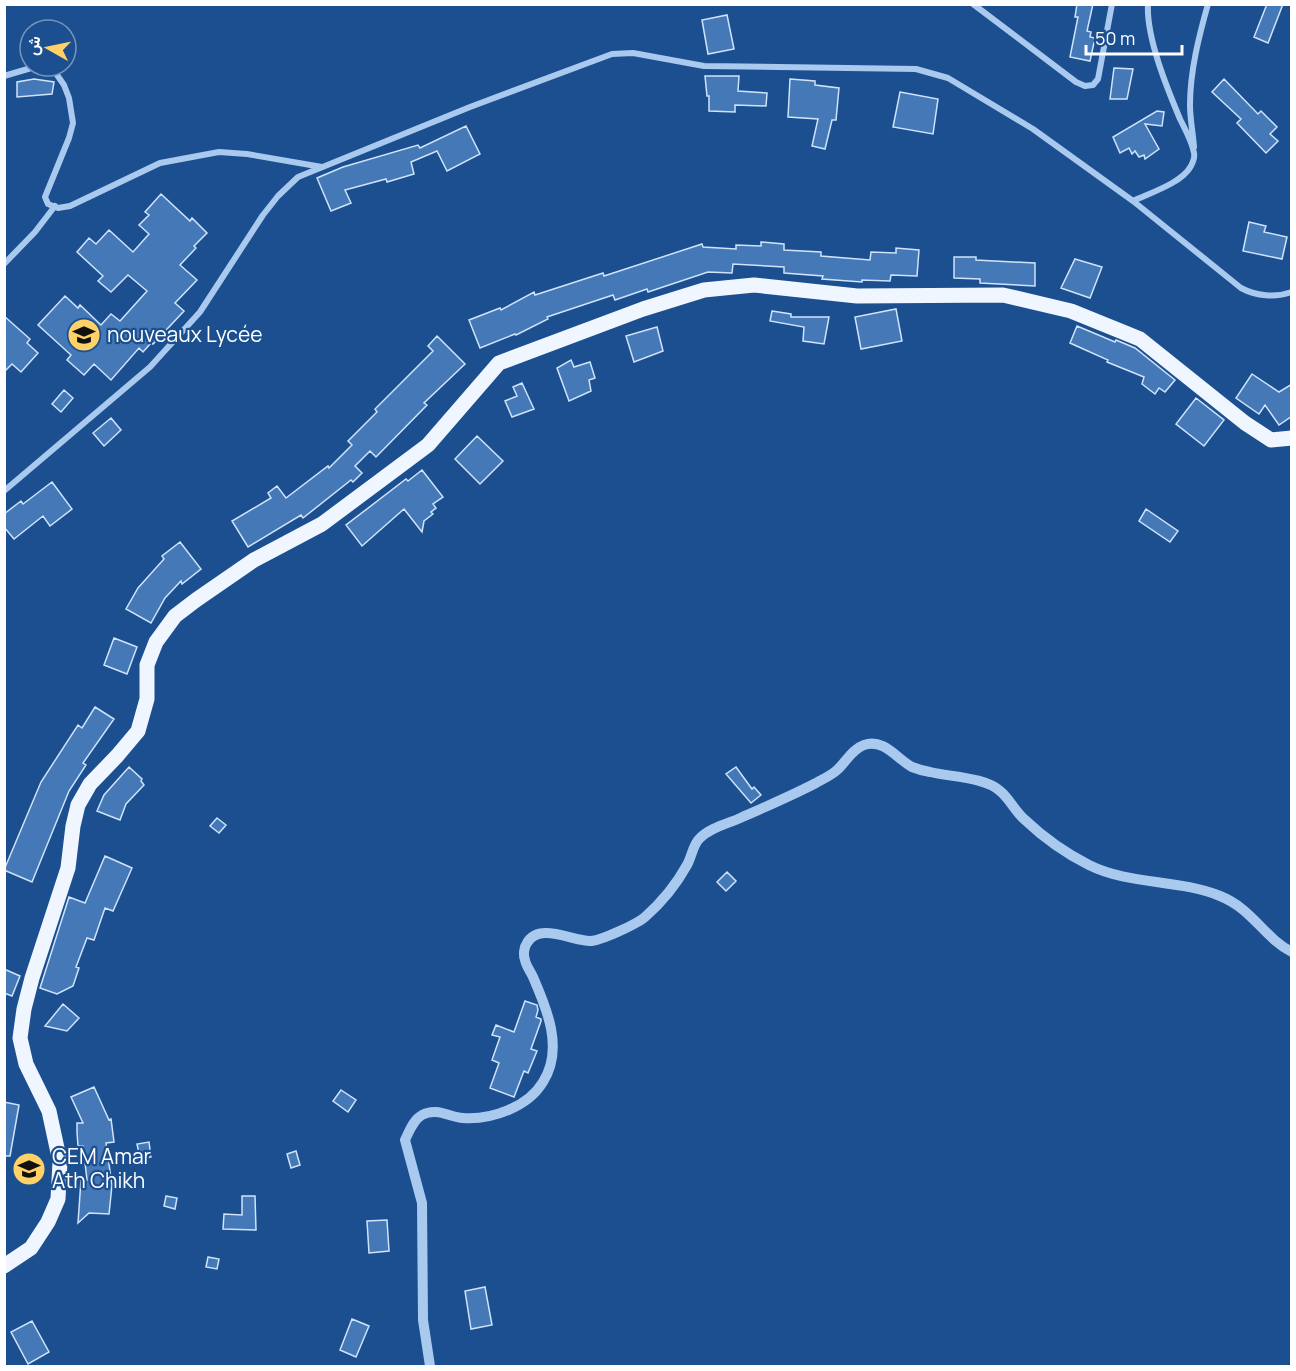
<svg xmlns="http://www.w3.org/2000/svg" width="1296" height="1371" viewBox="0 0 1296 1371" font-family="Manrope,Vazirmatn,sans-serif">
	<rect width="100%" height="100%" fill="#1b4f8f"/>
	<path fill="#4478b7" stroke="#cfe3fa" stroke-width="1.5" d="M1077,4H1093L1087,31L1091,32L1090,37L1095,38L1090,61L1070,57L1078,17H1075Z
		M1267,4H1283L1268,43L1254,37Z
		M727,15L734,49L708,54L702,20Z
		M1114,68L1133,69L1127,99H1110Z
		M705,76H739L738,91L767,93L766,106L735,105V112L709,111V96H707Z
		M34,79L54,82L52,94L17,97V82Z
		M790,79L815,81V85L839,88L836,120H832L825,149L812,146L818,119L788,117Z
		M1224,79L1258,114L1261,111L1277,127L1270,134L1278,141L1266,153L1237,123L1241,119L1212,92Z
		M900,92L938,99L933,134L893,127Z
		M1157,111L1164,112L1162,126L1145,124L1159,149L1145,159L1144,155L1139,157L1135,151L1132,154L1129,148L1120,153L1113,137Z
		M466,126L480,154L447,171L437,151L411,162L414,174L387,182L386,179L345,190L351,203L331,211L317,178L343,167L418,145L420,148Z
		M161,194L190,221L192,218L207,233L194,246L196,248L180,265L197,280L175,303L184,311L153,344L151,343L143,352L139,348L111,380L94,364L84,375L67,360L71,355L38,325L65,296L78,308L80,305L101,325L111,314L120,321L147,291L128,275L111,292L98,281L103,276L77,252L89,238L96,244L109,230L133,252L149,234L139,225L149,215L145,212Z
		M1249,222L1266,226L1264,232L1287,237L1282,259L1243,251Z
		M761,242L784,244V250L821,252V256L870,260L871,252L896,253V248L919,250L917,276L891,275L890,281L862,280V282L822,279L823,276L784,273V267L733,264L732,273L708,272L648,292L647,289L615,300L613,295L547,317L548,319L516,335L515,334L480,348L469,320L500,308L501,310L534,292L535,295L603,273L604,276L702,244L703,247L736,249V245L761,246Z
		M954,257H976V260L1035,263V286L980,283V279L954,278Z
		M1075,259L1102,267L1090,298L1061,288Z
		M896,309L902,341L861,349L855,317Z
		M772,311L791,314V317H829L824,344L803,341L804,327L770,321Z
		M4,316L30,339L27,343L38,353L21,372L12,364L4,372Z
		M1077,326L1115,342L1116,340L1135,348L1175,380L1165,392L1159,388L1155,394L1142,384L1144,377L1107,362L1108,360L1070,343Z
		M657,327L663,351L634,362L626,336Z
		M437,336L465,364L424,403L427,405L376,457L370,451L355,466L362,473L353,482L351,480L303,518L301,515L248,547L232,521L271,498L268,493L277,486L286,498L328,466L329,468L352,445L348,441L377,412L375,409L433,351L428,346Z
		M571,360L574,367L590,362L595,378L589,380L591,391L569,401L557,368Z
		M1252,374L1279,392L1292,384V416L1279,425L1265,405L1259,414L1236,398Z
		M522,383L534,409L512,417L505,401L517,396L513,387Z
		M64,390L73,398L61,412L52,404Z
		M1196,398L1224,420L1204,446L1176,424Z
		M111,418L121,430L104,446L93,433Z
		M477,436L503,461L480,484L455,459Z
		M422,470L443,497L433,504L436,508L431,512L433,514L424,521L422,532L404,509L362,546L346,525L406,479L408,481Z
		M52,482L72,509L50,526L43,516L14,539L4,527V514L21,501L23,504Z
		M1146,509L1178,531L1170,542L1139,521Z
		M180,542L201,569L182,584L181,581L165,598L151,623L126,609L138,588L164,559L162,556Z
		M114,638L137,647L127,674L104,665Z
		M95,707L114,719L83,763L86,765L69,791L32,882L4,870L41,782L78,725L82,728Z
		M129,767L142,779L141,781L144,785L126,804L120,820L97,811L104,795Z
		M736,767L752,789L754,787L761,795L751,803L726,774Z
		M217,818L226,825L219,833L210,826Z
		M105,856L132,868L113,911L105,908L94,940L87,938L76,967L79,968L73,986L57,994L40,988L69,897L85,903Z
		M727,872L736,881L726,891L717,882Z
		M4,969L20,976L12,996L4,993Z
		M525,1001L537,1005L538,1010L536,1017L541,1019V1021L531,1049L537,1051L528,1073L524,1071L514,1097L490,1088L499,1063L492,1060L500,1037L492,1035L496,1025L514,1032Z
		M63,1004L79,1018L67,1031L45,1026Z
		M94,1087L109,1120L111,1119L114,1142L106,1143L112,1185L109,1214L89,1213L78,1223L81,1180H87L83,1146H78L77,1132V1123H83L71,1097Z
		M341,1090L356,1100L348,1112L333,1101Z
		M4,1102L19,1105L10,1156H4Z
		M149,1142L151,1157L140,1159L137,1144Z
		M296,1151L300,1165L291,1168L287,1154Z
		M166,1196L177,1198L175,1209L164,1206Z
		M242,1196H255L256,1230L223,1229L224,1214L242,1215Z
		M387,1220L389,1251L369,1253L367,1221Z
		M208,1257L219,1259L217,1269L206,1267Z
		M485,1287L492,1325L471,1329L465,1291Z
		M352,1319L369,1326L356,1357L340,1350Z
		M32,1321L49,1352L28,1364L11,1332Z"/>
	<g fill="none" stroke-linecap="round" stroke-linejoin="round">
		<path stroke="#a9c9ee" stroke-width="6" d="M973,4L1076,82L1085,86L1093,85L1098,79L1112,4
			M39,66L55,72L64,85L69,98L73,123L69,138L45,197L48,204L58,208L70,206L160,163L219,152L247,154L322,167
			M4,76L38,66
			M1194,147C1193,133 1190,119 1190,105C1190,71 1199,36 1208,4
			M1133,201C1150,193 1182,183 1191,166C1193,162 1195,157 1194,153C1192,141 1185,129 1180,119C1167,88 1146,37 1148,4
			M4,264L35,232L55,206
			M4,491L150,367L200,312L263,215L278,196L298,177L470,107L612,54L633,53L704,66L916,69L948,78L1033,129L1133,201L1241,288C1256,296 1275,298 1292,292"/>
		<path stroke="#a9c9ee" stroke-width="10" d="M430,1366L423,1320L422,1203L405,1140C409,1132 413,1120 422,1115C437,1107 449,1117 463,1118C492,1120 528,1107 543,1082C564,1049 547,1009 533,977C531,972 526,966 525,960C523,955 524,947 527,943C539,922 572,941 590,941C600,941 637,924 645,917C662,902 676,885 687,865C692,856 693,844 700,838C710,828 726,824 738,819C765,807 791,796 816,783C823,779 832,775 837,770C846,762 852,749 864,745C884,738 897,759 912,767C917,769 924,771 930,772C950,777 985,777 1000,791C1009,798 1015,811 1024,819C1043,837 1065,853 1089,865C1129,885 1178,879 1220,896C1253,909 1264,938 1292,952"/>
		<path stroke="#f0f6ff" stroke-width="15" d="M4,1266L31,1248L48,1222L58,1199L60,1162L49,1111L26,1064L20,1038L24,1009L32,978L68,868L73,826L78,805L90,784L117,756L138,731L147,699V665L156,642L175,616L196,600L254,560L322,524L428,445L499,363L643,309L704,290L754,285L857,296L1003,295L1071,311L1140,339L1245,423L1271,440L1292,438"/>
	</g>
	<defs>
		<symbol id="school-disc" viewBox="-11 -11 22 22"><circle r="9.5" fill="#ffd166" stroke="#1b4f8f"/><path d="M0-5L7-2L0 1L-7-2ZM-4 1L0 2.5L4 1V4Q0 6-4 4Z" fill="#111"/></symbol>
	</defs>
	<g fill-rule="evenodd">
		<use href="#school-disc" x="65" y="316" width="38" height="38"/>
		<use href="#school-disc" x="10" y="1150" width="38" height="38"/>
	</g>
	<g text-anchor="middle" stroke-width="4.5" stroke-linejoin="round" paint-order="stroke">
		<g font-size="21" fill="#fff" stroke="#1b4f8f" text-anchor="start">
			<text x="107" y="342">nouveaux Lycée</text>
			<text x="52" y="1164">CEM Amar<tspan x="52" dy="24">Ath Chikh</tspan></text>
		</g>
	</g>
	<rect width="1296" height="1371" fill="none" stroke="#ffffff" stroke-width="12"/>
	<g transform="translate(48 48) rotate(279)"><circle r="28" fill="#1b4f8f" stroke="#7695bc" stroke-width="1.5"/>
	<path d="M0-4.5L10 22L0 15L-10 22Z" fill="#ffd166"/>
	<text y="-9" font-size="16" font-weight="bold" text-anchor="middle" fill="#ffffff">ش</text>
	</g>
	<path d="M1086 45v9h96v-9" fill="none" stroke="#ffffff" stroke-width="3"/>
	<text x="1095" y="45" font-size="18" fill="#ffffff" stroke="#1b4f8f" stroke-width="4.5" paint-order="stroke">50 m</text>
</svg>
